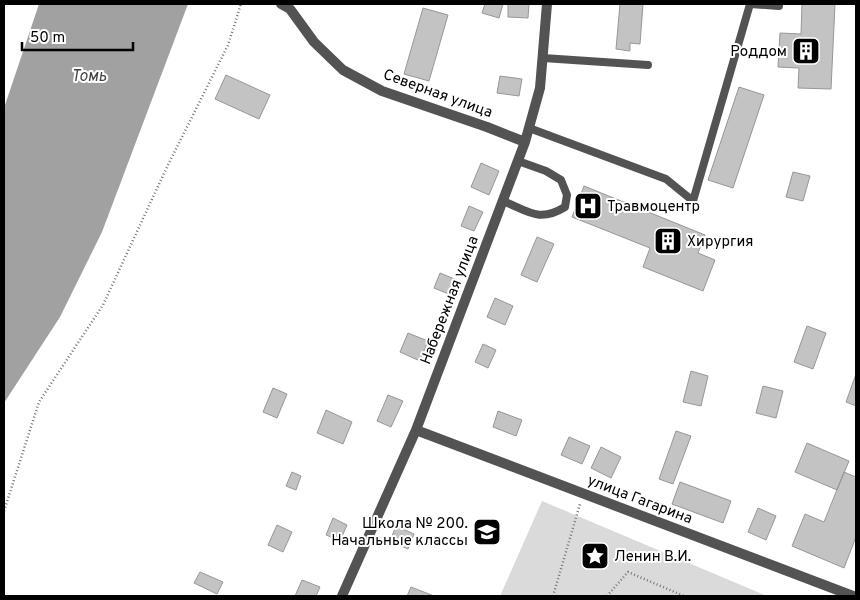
<svg xmlns="http://www.w3.org/2000/svg" width="860" height="600" viewBox="0 0 860 600" font-family="Overpass,sans-serif">
	<rect width="100%" height="100%" fill="#fff"/>
	<path fill="#dadada" d="M542,501L767,596H500Z"/>
	<path fill="#a1a1a1" d="M39,4H188L102,232L60,317L4,403V108Z"/>
	<path fill="#c3c3c3" stroke="#979797" d="M485,4H503L499,18L482,13Z
		M508,4H529L528,18L508,17Z
		M620,4H643L640,44L630,43V51L616,49Z
		M802,4H835L831,89L798,88L799,68L778,67L780,33L801,34Z
		M423,8L448,15L429,81L404,74Z
		M226,75L270,95L259,119L215,99Z
		M500,76L522,79L519,96L497,93Z
		M739,87L764,95L733,188L708,180Z
		M481,163L499,171L489,195L471,187Z
		M793,172L810,176L803,201L786,197Z
		M584,186L705,235L698,253L715,260L703,291L643,267L650,248L572,217Z
		M469,206L483,212L474,231L461,226Z
		M537,237L554,244L537,282L521,275Z
		M440,273L457,280L451,295L434,288Z
		M495,298L513,306L505,325L487,317Z
		M807,326L826,333L813,369L794,362Z
		M408,333L428,341L420,361L400,352Z
		M483,344L496,350L488,368L475,362Z
		M691,371L708,376L701,406L683,402Z
		M856,374V406L846,402Z
		M763,386L783,391L776,418L756,413Z
		M273,388L287,394L277,418L263,412Z
		M388,395L403,401L391,427L377,421Z
		M326,410L352,422L343,444L317,433Z
		M498,411L522,420L516,436L493,427Z
		M676,431L691,436L673,484L659,479Z
		M569,437L590,446L582,464L561,455Z
		M807,443L849,461L837,490L795,472Z
		M601,447L621,457L611,478L591,468Z
		M292,472L301,476L296,490L286,486Z
		M844,472L856,477V537L844,568L792,546L805,514L824,522Z
		M680,482L731,501L723,523L672,504Z
		M758,508L776,516L766,540L748,532Z
		M333,518L347,525L340,541L326,535Z
		M277,525L292,532L283,552L268,545Z
		M396,526L414,534L408,549L390,541Z
		M200,572L223,582L217,594L194,583Z
		M302,580L320,587L316,596H295Z
		M411,587L434,596H407Z"/>
	<g fill="none" stroke-linecap="round" stroke-linejoin="round">
		<path stroke="#757575" stroke-width="2.5" stroke-dasharray="1 2.5" stroke-linecap="butt" d="M4,511L39,402L103,305L166,169L228,45L241,4
			M553,596L580,504
			M607,596L628,572L684,596"/>
		<path stroke="#535353" stroke-width="8" d="M543,58L648,65
			M529,128L666,179L693,201L750,4L779,6
			M503,201C528,211 539,223 565,207L567,195L561,180L546,171L518,161"/>
		<path stroke="#535353" stroke-width="10" d="M281,4L290,9L314,42L343,70L382,91L487,127L525,142
			M416,430L853,596
			M342,596L416,430L525,142L540,88L547,4"/>
	</g>
	<defs>
		<symbol id="building-square" viewBox="-11 -11 22 22"><rect x="-9" y="-9" width="18" height="18" rx="4" fill="#000" stroke="#fff"/><path d="M-4-6H4V6H1V3H-1V6H-4ZM-2.5-4.3h1.7v1.8h-1.7ZM.8-4.3h1.7v1.8H.8ZM-2.5-1h1.7V.8h-1.7ZM.8-1h1.7V.8H.8Z" fill="#fff"/></symbol>
		<symbol id="hospital-square" viewBox="-11 -11 22 22"><rect x="-9" y="-9" width="18" height="18" rx="4" fill="#000" stroke="#fff"/><path d="M-5-5h3v3.5h4V-5h3V5h-3V1.5h-4V5h-3Z" fill="#fff"/></symbol>
		<symbol id="school-square" viewBox="-11 -11 22 22"><rect x="-9" y="-9" width="18" height="18" rx="4" fill="#000" stroke="#fff"/><path d="M0-5L7-2L0 1L-7-2ZM-4 1L0 2.5L4 1V4Q0 6-4 4Z" fill="#fff"/></symbol>
		<symbol id="sight-square" viewBox="-11 -11 22 22"><rect x="-9" y="-9" width="18" height="18" rx="4" fill="#000" stroke="#fff"/><path d="M0-6L1.8-2.2L6-1.7L2.9 1.2L3.7 5.4L0 3.3L-3.7 5.4L-2.9 1.2L-6-1.7L-1.8-2.2Z" fill="#fff"/></symbol>
	</defs>
	<g fill-rule="evenodd">
		<use href="#building-square" x="790" y="35" width="32" height="32"/>
		<use href="#hospital-square" x="572" y="190" width="32" height="32"/>
		<use href="#building-square" x="652" y="225" width="32" height="32"/>
		<use href="#school-square" x="471" y="516" width="32" height="32"/>
		<use href="#sight-square" x="579" y="540" width="32" height="32"/>
	</g>
	<g text-anchor="middle" stroke-width="4" stroke-linejoin="round" paint-order="stroke">
		<g font-size="15" fill="#000" stroke="#fff" text-anchor="start">
			<text x="787" y="56" text-anchor="end">Роддом</text>
			<text x="607" y="211">Травмоцентр</text>
			<text x="687" y="246">Хирургия</text>
			<text x="468" y="528" text-anchor="end">Школа № 200.<tspan x="468" dy="17">Начальные классы</tspan></text>
			<text x="614" y="561">Ленин В.И.</text>
		</g>
		<g font-size="15" fill="#000" stroke="#fff">
			<text transform="translate(438 93) rotate(20)" y="5">Северная улица</text>
			<text transform="translate(449 300) rotate(-69)" y="5">Набережная улица</text>
			<text transform="translate(640 499) rotate(21)" y="5">улица Гагарина</text>
		</g>
		<g font-size="16" font-style="italic" fill="#424242" stroke="#fff">
			<text x="89" y="81">Томь</text>
		</g>
	</g>
	<rect width="860" height="600" fill="none" stroke="#000000" stroke-width="10"/>
	<path d="M22 42v8h111v-8" fill="none" stroke="#000000" stroke-width="2.5"/>
	<text x="30" y="42" font-size="15" fill="#000000" stroke="#ffffff" stroke-width="4" paint-order="stroke">50 m</text>
</svg>
